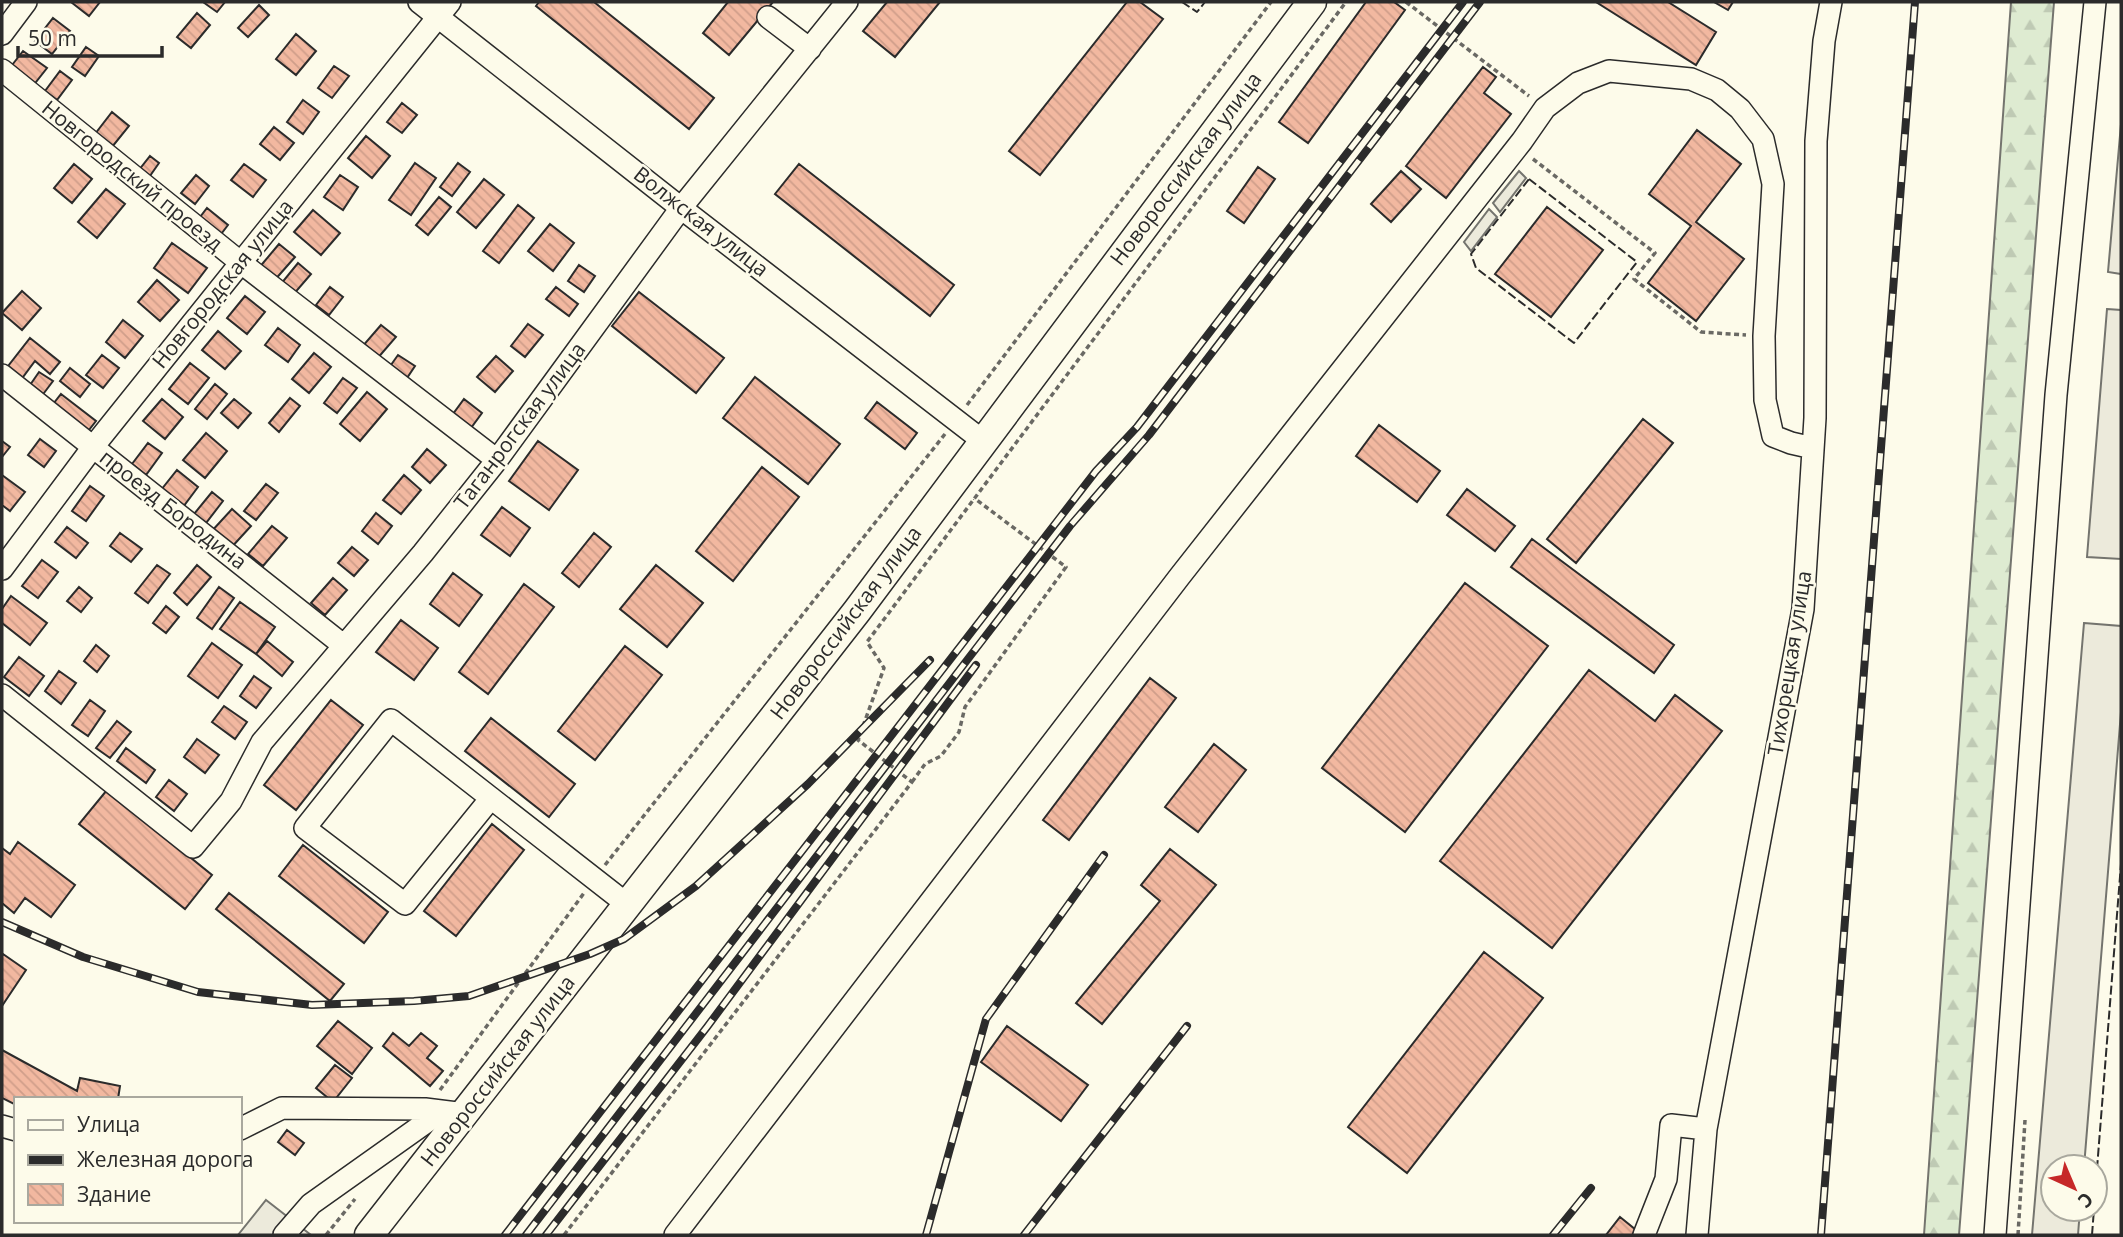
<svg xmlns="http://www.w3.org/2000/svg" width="2123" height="1237" viewBox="0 0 2123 1237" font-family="'Open Sans',sans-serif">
	<defs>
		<pattern id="forest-firs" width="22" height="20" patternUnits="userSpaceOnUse" patternTransform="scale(1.75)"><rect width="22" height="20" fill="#deebd1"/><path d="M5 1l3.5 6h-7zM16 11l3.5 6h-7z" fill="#bfcab4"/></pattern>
		<pattern id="building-back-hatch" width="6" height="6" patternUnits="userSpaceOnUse" patternTransform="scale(1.75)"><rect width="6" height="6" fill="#f2b8a0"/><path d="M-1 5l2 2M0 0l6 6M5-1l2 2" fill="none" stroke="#d09e8a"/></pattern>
	</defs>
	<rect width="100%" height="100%" fill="#fdfbea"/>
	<path fill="url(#forest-firs)" stroke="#74746e" stroke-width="2" d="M2011,2H2054L1959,1235H1924Z"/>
	<path fill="#eceadb" stroke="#74746e" stroke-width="2" d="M2121,124V274L2108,272Z
		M1519,171L1526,178L1500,212L1493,203Z
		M1489,209L1497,217L1471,251L1464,242Z
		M2107,309L2121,310V559L2087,557Z
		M2084,623L2121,626V712L2084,1167H2053V1209H2080L2078,1235H2032Z
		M266,1200L311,1235H238Z"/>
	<path fill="url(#building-back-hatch)" stroke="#2b2b2b" stroke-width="2" d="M71,2H100L89,16Z
		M203,2H225L217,12Z
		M539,2H594L714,98L689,129L536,6Z
		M728,2H773L729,55L703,33Z
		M887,2H940L895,57L863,31Z
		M1127,2H1140L1163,19L1040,175L1009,151Z
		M1366,2H1394L1405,10L1308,143L1279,122Z
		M1596,2H1668L1716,32L1696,65Z
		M1714,2H1733L1728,10Z
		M259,5L269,15L248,37L238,28Z
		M197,13L210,25L191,48L177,37Z
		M53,18L70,31L52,54L35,41Z
		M296,34L316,51L296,75L276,59Z
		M86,47L99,56L85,76L72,67Z
		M23,51L47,68L32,87L9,69Z
		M334,66L349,76L332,98L318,88Z
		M1483,67L1496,77L1484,93L1511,114L1446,198L1406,166Z
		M60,71L72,80L57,100L45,91Z
		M303,100L319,112L303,134L287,122Z
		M402,103L417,115L402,133L387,122Z
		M112,112L129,126L112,147L95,134Z
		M274,127L294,143L280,160L260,144Z
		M1697,130L1741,164L1696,222L1744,259L1696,321L1648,283L1691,226L1649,194Z
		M366,136L390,156L372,178L348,158Z
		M150,156L159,163L145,183L135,175Z
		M415,163L436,178L411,215L389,200Z
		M458,163L470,172L452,196L440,187Z
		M74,164L92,179L72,203L54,188Z
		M244,164L266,180L253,197L231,180Z
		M799,164L954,285L930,316L775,194Z
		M1258,167L1275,179L1244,223L1227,211Z
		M1401,171L1421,189L1391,222L1371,204Z
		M196,175L209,186L195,204L181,193Z
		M340,175L358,187L343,210L324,197Z
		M484,179L504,195L476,228L457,212Z
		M106,189L125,204L97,238L78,222Z
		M439,197L451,207L428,235L416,225Z
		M518,205L534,218L499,263L483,251Z
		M1547,207L1603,250L1551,317L1495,274Z
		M207,208L228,225L218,238L197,221Z
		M313,210L340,233L321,255L294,232Z
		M550,224L574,243L553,271L528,251Z
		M172,243L207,268L188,293L154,268Z
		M279,244L295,257L273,282L258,269Z
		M298,263L311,274L293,295L280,285Z
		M579,265L595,276L584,292L568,281Z
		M157,280L179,300L160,321L138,302Z
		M330,287L343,297L329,315L316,305Z
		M556,287L578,304L569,316L546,299Z
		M22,291L41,308L22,330L2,313Z
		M639,292L724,358L696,393L612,326Z
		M245,296L265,312L247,334L227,318Z
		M123,320L143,336L125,358L106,342Z
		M528,324L543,335L525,357L511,346Z
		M381,325L396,337L376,360L361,348Z
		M278,328L300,345L288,362L265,345Z
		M218,331L241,351L225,369L202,350Z
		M30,338L60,362L50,374L35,361L20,381L5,370Z
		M314,353L331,367L309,393L292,379Z
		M102,355L119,368L103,388L86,375Z
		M398,355L415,366L403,384L386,372Z
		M496,356L513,371L495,392L477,377Z
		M190,363L209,378L188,404L169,389Z
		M70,368L90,384L80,397L60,381Z
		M39,372L53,381L41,397L28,388Z
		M755,377L840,444L808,484L723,418Z
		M343,378L357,388L337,413L324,403Z
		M215,384L227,394L207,419L195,409Z
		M367,392L387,409L360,441L340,424Z
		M61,394L96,421L85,435L50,408Z
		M290,398L300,406L279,432L269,423Z
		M162,399L183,417L165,439L143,421Z
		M234,399L251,413L238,428L221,413Z
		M464,399L482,413L468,432L450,418Z
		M877,402L917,433L905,449L865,418Z
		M1643,419L1673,443L1576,563L1547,539Z
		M1379,425L1440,471L1417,502L1356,456Z
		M206,433L227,451L205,478L183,460Z
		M40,439L56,451L44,467L28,455Z
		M2,441L10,447L2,457Z
		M538,441L578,470L549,510L509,481Z
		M148,443L162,453L146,475L132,464Z
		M427,449L446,465L430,483L412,467Z
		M762,467L799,497L733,581L696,551Z
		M177,470L198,487L183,507L161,490Z
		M2,475L25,492L10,511L2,505Z
		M404,475L421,490L401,514L383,500Z
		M266,484L278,493L256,520L244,511Z
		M90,486L104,496L86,521L72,511Z
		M1467,489L1515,526L1495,551L1447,515Z
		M212,492L223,501L206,523L194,514Z
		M502,507L530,528L510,556L481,535Z
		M232,509L251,526L229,550L210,533Z
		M376,513L392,526L378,544L362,531Z
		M272,526L287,538L263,566L248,554Z
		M67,527L88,543L76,558L55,542Z
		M120,533L142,549L131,562L110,546Z
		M594,533L611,547L579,587L562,573Z
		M1532,539L1674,645L1654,673L1511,567Z
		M352,547L368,560L354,576L338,563Z
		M42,560L58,572L38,598L22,586Z
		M157,565L170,574L148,603L135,593Z
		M197,565L211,577L187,605L174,593Z
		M656,565L703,603L667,647L620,609Z
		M453,573L482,595L459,626L430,604Z
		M333,578L347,590L325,615L311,603Z
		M1465,583L1548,646L1405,832L1322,768Z
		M524,584L554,607L488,694L459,672Z
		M79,587L92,598L81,612L67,601Z
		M219,587L234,598L212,629L197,618Z
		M11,596L47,623L30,645L2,623V609Z
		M240,602L275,627L256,654L220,629Z
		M166,606L179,617L166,633L153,623Z
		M401,620L438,648L414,680L376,652Z
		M267,641L293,662L282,676L256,654Z
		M212,643L242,665L218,698L188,676Z
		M96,645L109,656L97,672L84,661Z
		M625,646L662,675L595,760L558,731Z
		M19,657L44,676L29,696L4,677Z
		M1589,670L1655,721L1675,695L1722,731L1552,948L1440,861Z
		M59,671L76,683L61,704L45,691Z
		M254,676L271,688L256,708L240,696Z
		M1150,678L1176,698L1069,840L1043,820Z
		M90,700L105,711L88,736L72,725Z
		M331,700L363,725L296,810L264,785Z
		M224,706L247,722L235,739L212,722Z
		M491,718L575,784L549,817L465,751Z
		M117,721L131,732L110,758L96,748Z
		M197,739L219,755L205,773L184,757Z
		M1214,744L1246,770L1198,832L1165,807Z
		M126,748L155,770L146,783L117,761Z
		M169,780L187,794L174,811L156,797Z
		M107,790L212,875L185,909L79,824Z
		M492,824L524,850L456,936L424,911Z
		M18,842L75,885L51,917L25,898L14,913L2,903V848L10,854Z
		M303,845L388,912L364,943L279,876Z
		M1170,849L1216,885L1102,1024L1076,1003L1160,901L1141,885Z
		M229,893L344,984L330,1001L216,909Z
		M1484,952L1543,998L1407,1173L1348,1127Z
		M3,954L26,970L2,1006V956Z
		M338,1021L372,1048L352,1074L317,1046Z
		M1007,1026L1088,1085L1061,1121L981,1062Z
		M393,1033L409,1046L421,1033L437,1046L427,1058L443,1071L430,1086L383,1046Z
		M2,1050L77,1091L80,1078L120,1086L118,1099H16V1105L2,1098Z
		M335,1065L352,1078L333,1102L316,1088Z
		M287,1130L304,1143L295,1155L278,1142Z
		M1620,1217L1636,1230L1632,1235H1606Z"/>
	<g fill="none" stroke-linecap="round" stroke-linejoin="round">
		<defs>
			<path id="minor" d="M419,2L681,208L983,441
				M768,17L810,49
				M2,34L26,2
				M2,70L240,262L497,460
				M2,375L343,645
				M2,569L93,447L450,2
				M2,695L193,847L231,801L262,742L423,553L497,460L681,208L847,2
				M491,798L405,904L305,828L391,720L628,905
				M2,1126L16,1130
				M240,1129L282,1108L425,1109L465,1114
				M284,1235L311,1204L442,1111
				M675,1235L1180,576L1522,141L1545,108L1578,83L1609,71L1691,79L1717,90L1740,109L1763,139L1773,184L1764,336L1765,400L1773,436L1791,443L1813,448
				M1644,1235L1666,1179L1671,1125L1706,1129
				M1697,1235L1706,1129L1803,609L1815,418L1816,141L1824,41L1831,2
				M1995,1235L2056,395L2095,2"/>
			<path id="major" d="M369,1235L857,611L1312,2"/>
		</defs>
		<use href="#minor" stroke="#2b2b2b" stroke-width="24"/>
		<use href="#major" stroke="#2b2b2b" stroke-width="31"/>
		<path stroke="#6a6964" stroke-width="3.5" stroke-dasharray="5 3.5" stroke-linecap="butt" d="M1406,2L1529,96
			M1533,159L1655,253L1634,279L1701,332L1746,335
			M967,405L1271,2
			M912,782L925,764L941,756L959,732L965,707L1066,567L974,498
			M605,865L945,434
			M440,1090L584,893
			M326,1235L355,1199
			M564,1235L912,782L858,740L884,668L867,642L1346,2
			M2018,1235L2025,1120"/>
		<use href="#minor" stroke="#fdfbea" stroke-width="21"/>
		<use href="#major" stroke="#fdfbea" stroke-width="28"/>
		<defs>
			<path id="rail" d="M2,922L83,957L198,992L312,1005L414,1001L469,996L590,954L624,939L696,886L808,784L930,660
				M505,1235L1096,471L1137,427L1463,2
				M526,1235L1070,526L1149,435L1480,2
				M546,1235L707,1027L976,665
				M926,1235L986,1019L1104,855
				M1024,1235L1187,1026
				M1553,1235L1591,1188
				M1821,1235L1915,2"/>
		</defs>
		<use href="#rail" stroke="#2b2b2b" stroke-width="8"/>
		<use href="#rail" stroke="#fdfbea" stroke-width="5" stroke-dasharray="16" stroke-linecap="butt"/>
		<path stroke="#2b2b2b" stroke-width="2" stroke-dasharray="9 3.5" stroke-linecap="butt" d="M1182,2L1197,12L1205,2
			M1529,179L1637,262L1574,343L1476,268L1471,254Z
			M2095,1194L2121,864
			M2092,1235L2094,1209"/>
	</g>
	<g text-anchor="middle" stroke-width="5" stroke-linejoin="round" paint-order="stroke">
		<g font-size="21" fill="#2b2b2b" stroke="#fdfbea">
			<text transform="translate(1186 169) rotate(-53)" y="7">Новороссийская улица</text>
			<text transform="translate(132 176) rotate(39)" y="7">Новгородский проезд</text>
			<text transform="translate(701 222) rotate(38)" y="7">Волжская улица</text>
			<text transform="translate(223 284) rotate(-51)" y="7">Новгородская улица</text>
			<text transform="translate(520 426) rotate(-53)" y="7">Таганрогская улица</text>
			<text transform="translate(173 510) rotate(38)" y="7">проезд Бородина</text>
			<text transform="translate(846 623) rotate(-53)" y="7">Новороссийская улица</text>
			<text transform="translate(1790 663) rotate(-81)" y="7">Тихорецкая улица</text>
			<text transform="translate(498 1071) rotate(-52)" y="7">Новороссийская улица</text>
		</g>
	</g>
	<rect width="2123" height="1237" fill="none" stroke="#2b2b2b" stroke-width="7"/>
	<rect x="14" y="1097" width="228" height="126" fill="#fdfbea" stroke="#a9a89e" stroke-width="2"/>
	<rect x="28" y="1120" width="35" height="10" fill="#fdfbea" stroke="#a9a89e" stroke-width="2"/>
	<text x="77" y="1132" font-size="21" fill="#2b2b2b">Улица</text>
	<rect x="28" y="1155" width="35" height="10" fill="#2b2b2b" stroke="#a9a89e" stroke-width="2"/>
	<text x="77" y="1167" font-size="21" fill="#2b2b2b">Железная дорога</text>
	<rect x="28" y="1184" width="35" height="21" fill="url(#building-back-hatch)" stroke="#a9a89e" stroke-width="2"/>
	<text x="77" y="1202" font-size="21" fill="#2b2b2b">Здание</text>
	<g transform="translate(2074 1188) rotate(136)"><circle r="33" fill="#fdfbea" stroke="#a9a89e" stroke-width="2"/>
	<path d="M0-5L12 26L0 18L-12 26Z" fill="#c62828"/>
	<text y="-10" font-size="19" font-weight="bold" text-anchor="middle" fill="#2b2b2b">С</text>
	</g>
	<path d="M18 46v10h144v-10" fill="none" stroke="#2b2b2b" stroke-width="3.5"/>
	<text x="28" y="46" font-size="21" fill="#2b2b2b" stroke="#fdfbea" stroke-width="5" paint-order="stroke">50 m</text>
</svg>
